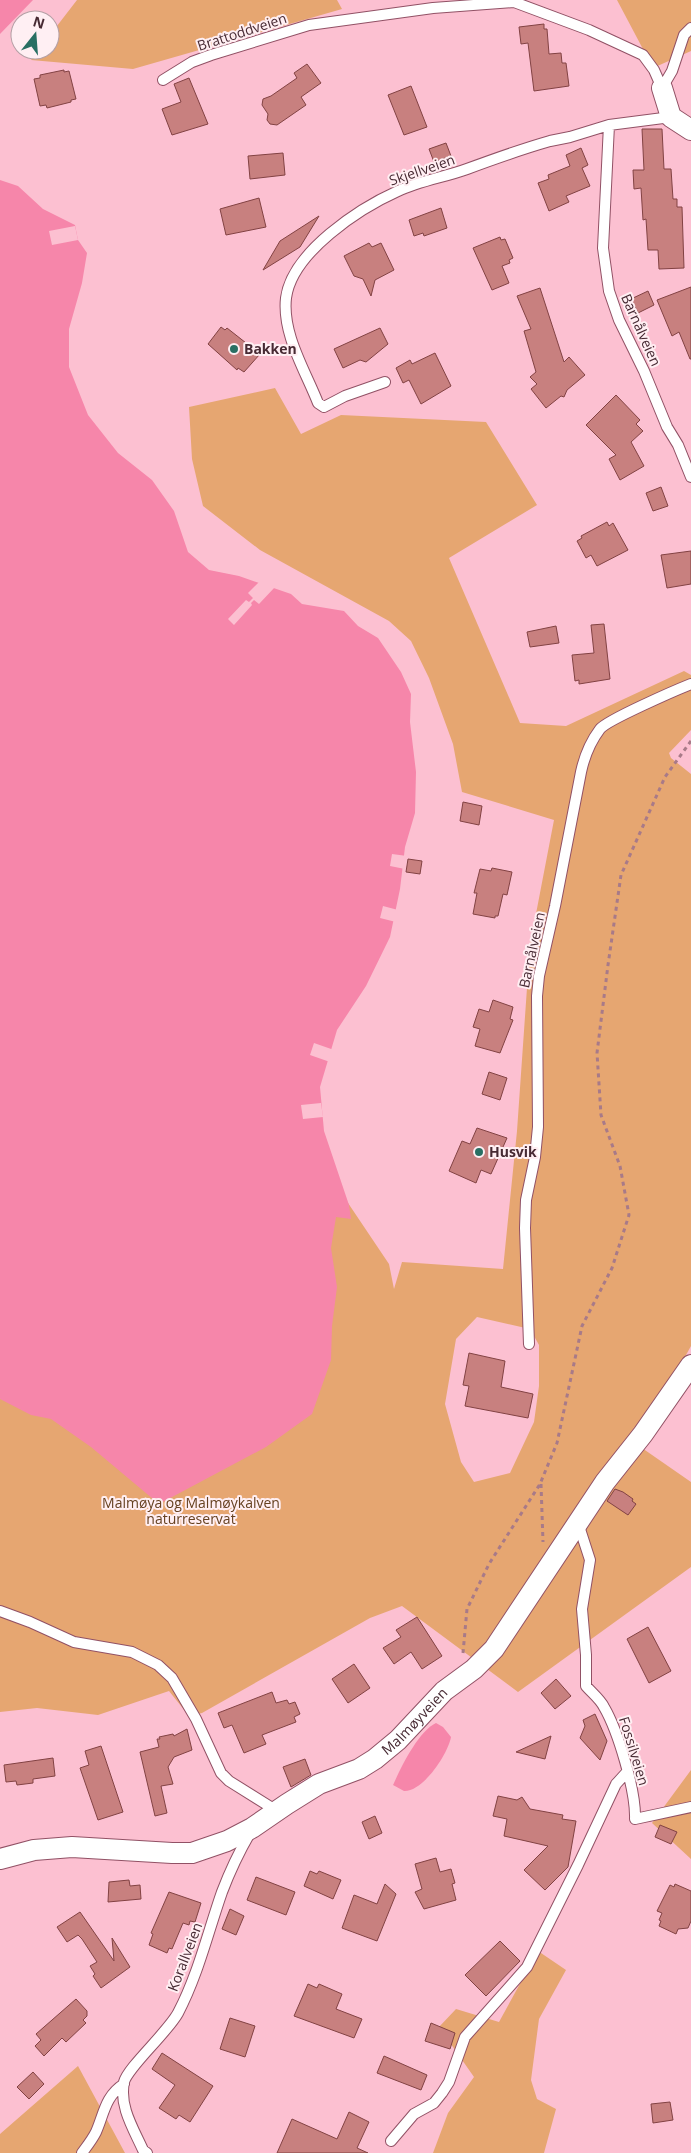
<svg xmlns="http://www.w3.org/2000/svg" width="691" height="2153" viewBox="0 0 691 2153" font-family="'Open Sans',sans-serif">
	<rect width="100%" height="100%" fill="#fcc0d1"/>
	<path fill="#e6a671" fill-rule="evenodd" d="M77,0H337L342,9L133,69L31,60L39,50H50V35Z
		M617,0H691V51L653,68Z
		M275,388L301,434L341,415L486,422L537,505L449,558L520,723L566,726L684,671L691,675V730L669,753L671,758L691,774V1346L681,1364L629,1439L691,1482V1567L518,1692L402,1606L370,1618L202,1713L189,1716L169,1691L98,1715L37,1708L0,1712V1277L348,1203L389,1264L394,1289L402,1262L503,1269L517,1131L530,945L554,820L462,792L453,744L429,678L411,641L389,621L260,550L203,506L192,459L189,407ZM477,1317L530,1329L539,1345V1386L534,1422L510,1473L474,1482L461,1462L445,1404L456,1339Z
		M691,1770V1859L652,1823Z
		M538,1951L566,1970L539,2019L531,2080L537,2099L556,2109L544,2153H433L448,2113L474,2077L439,2027L456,2009L499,2022Z
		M78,2066L125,2153H0V2134Z"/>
	<path fill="#f686aa" d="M0,0H33L0,34Z
		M0,180L18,186L43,209L75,225L78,240L87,253L82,283L69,329V367L88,415L118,453L152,480L174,511L188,552L209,570L239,576L291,594L302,604L344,611L358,626L378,638L401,672L411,694L410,722L416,772L415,813L405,847L400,889L390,937L366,986L337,1030L320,1087L324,1131L349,1205L351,1219L336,1217L331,1248L337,1287L332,1326L331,1360L312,1414L266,1447L159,1504L91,1447L51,1419L31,1415L0,1399Z
		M436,1723L443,1727L451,1737C448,1754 423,1792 404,1791L393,1785L394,1783C402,1765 419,1731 436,1723Z"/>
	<path fill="#fcc0d1" d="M75,226L78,240L52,245L49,231Z
		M260,581L275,587L259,604L254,600L251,603L252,605L234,625L228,619L246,600L249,602L253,598L248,593Z
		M392,854L407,856L405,869L390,866Z
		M383,906L398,910L396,922L380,918Z
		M314,1043L334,1050L330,1062L310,1055Z
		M321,1103L323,1117L303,1119L301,1105Z"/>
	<path fill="#c8807f" stroke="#824243" d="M544,24V29H547L549,54L561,53L562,63H566L569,86L534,91L528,43L521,44L519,27Z
		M307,64L321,83L301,97L306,105L277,125L270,124L267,120L268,114L262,105L263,99L271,96L297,78L294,73Z
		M64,70V72L69,71L76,99L71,100V102L47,108L46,105L40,106L34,79L40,78V75Z
		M189,78L208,124L172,135L162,109L181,102L174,84Z
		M411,86L427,127L404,135L388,95Z
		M642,129H662L664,169H671L673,199H677V207H682L684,268L659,269L658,250H648L646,219L643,220L641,188L634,189L633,170H644Z
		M446,143L451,156L434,162L429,149Z
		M581,148L588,165L582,168L590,186L566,196L569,202L549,211L538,183L549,179L548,175L570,166L566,155Z
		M283,153L285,175L250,179L248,156Z
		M259,198L266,227L226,235L220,209Z
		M441,208L447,228L424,236L423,233L414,236L409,220Z
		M319,216L300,247L263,270L280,241Z
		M500,237L501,240L505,239L513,258L509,260L510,263L502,266L509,283L492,290L473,248Z
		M369,243L372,247L381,243L394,270L375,280L371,296L363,279L354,276L344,256Z
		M691,287V359H690L679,332L672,336L657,300Z
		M540,288L564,362L569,357L585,375L567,390L564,397L561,396L546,408L531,389L537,384L530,377L536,372L524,331L531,329L517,296Z
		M648,291L654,305L638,313L631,299Z
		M221,327L225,330L227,328L260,354L244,372L238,368L237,370L208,344Z
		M380,328L388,344L366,362L360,360L343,368L334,349Z
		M435,353L451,386L421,404L409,380L403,383L396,368L410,360L412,364Z
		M616,395L640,420L636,424L643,431L631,442L644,466L620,480L609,459L616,455L586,425Z
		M661,487L668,506L653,511L646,493Z
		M607,522L609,526L613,523L628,550L597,566L591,555L586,558L577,541L582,538L581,536Z
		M691,551V584L667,588L661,555Z
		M604,624L610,679L579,684V680L575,681L572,655L594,653L591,625Z
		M556,626L559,643L530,647L527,632Z
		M463,802L482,806L479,825L460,821Z
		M408,859L422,861L420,874L406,872Z
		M492,868L512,872L507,895L503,894L498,916H495V918L473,914L477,893H474L480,869L491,871Z
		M493,1000L513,1007L510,1019L513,1020L500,1053L475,1046L480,1029L473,1027L479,1009L489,1012Z
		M489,1072L507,1078L500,1100L482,1094Z
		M477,1128L507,1138L491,1174L481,1170L476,1183L449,1171L462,1141L470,1144Z
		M469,1353L505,1361L501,1387L533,1394L528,1418L465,1406L469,1386L463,1385Z
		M615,1489L623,1492L633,1499L632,1501L636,1504L628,1515L607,1501Z
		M417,1617L442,1656L422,1669L411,1652L394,1664L383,1648L401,1637L396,1630Z
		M648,1627L671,1671L649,1683L627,1639Z
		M354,1664L370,1688L348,1703L332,1679Z
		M556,1679L571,1696L555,1709L541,1693Z
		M272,1692L276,1703L287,1700L289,1704L295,1702L300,1714L294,1717L296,1722L262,1735L266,1744L244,1753L232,1725L224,1728L218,1713Z
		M595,1714L607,1741L600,1760L580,1738L585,1726L583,1720Z
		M187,1729L192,1750L174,1757L168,1767L173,1784L161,1786L167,1813L155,1816L140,1752L159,1747L157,1739H160L159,1737L173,1734L174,1736Z
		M551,1736L545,1759L516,1752Z
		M101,1746L123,1812L98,1820L80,1768L89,1765L85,1751Z
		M53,1758L55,1776L33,1779V1783L17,1785L16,1781L6,1782L4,1765Z
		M305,1759L311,1775L291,1787L283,1767Z
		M498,1796L517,1800L522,1797L530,1809L563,1815L562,1819L576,1821L568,1867L545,1890L524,1870L548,1846L504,1836L507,1819L493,1816Z
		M375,1816L382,1833L369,1839L362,1822Z
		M660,1825L677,1832L671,1844L655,1837Z
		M436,1858L440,1872L451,1869L455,1883L452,1884L456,1900L424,1909L415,1892L422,1889L415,1864Z
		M310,1871L317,1874L319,1871L341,1880L333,1899L304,1886Z
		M256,1877L295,1892L286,1915L247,1900Z
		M129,1880L130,1886L140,1885L141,1899L108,1902L109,1882Z
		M385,1884L396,1894L377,1941L342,1928L354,1895L377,1904Z
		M675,1884L691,1891V1921L688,1928L678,1929L676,1934L659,1926L661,1921L659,1920L662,1913L657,1911L670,1885L674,1887Z
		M169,1892L201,1903L195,1922L190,1921L189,1925L183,1923L172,1949L169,1948L167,1953L149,1945L153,1934L151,1933Z
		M230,1909L244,1916L236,1935L222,1929Z
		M80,1912L114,1961L112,1938L130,1967L101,1988L93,1976L95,1974L90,1966L97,1962L82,1939L78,1935L67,1942L57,1927Z
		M500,1941L520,1961L486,1996L465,1975Z
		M308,1984L317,1988L319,1984L342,1994L336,2009L362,2019L354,2038L294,2016Z
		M76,1999L87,2011V2016L83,2020L86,2023L66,2042L62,2038L44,2056L35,2046L41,2040L36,2034Z
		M230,2018L255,2026L245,2057L220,2049Z
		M431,2023L455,2033L450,2049L425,2041Z
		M162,2053L213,2086L190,2122L179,2115L176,2119L159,2108L175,2085L152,2069Z
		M384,2056L427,2075L421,2090L377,2073Z
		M33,2072L44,2084L29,2099L17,2087Z
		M670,2102L673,2120L653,2123L651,2104Z
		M349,2112L369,2122L357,2148L368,2153H277L292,2119L337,2139Z"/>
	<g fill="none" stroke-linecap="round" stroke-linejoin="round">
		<defs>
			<path id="lane" d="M163,80L192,62L211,55L309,25L433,8L514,2L589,30L643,55L654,70L662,88
				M662,88L672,71L684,35L691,28
				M609,125L603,248L609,291L619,320L644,371L667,427L678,445L691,477
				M385,382L345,396L324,407L318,403C305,370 282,334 286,298C292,252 360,208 398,191C419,181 445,177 467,169C494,159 522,149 550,141L570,137L609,125L671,117
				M529,1344L525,1228L526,1200L535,1157L538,1127L537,996L539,976L555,906L581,772C584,758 591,741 600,729C607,720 676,690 691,684
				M578,1523L590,1560L582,1609L586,1655V1686C592,1693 600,1699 604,1707C618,1731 636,1791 635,1819L691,1807
				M0,1611L30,1622L74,1642L132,1652L158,1665L172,1678L196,1719L221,1773L229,1781L277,1811
				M391,2141L414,2114L434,2103L442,2093L449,2082L465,2037L527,1967L578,1865L616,1784L627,1772
				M82,2153C87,2146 92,2140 96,2132C104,2114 105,2096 124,2084
				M147,2153L143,2150C133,2128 119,2106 124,2082C128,2067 167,2033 178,2013C198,1975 208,1932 222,1892C230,1871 239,1852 250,1833"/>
			<g id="street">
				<path d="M662,88L671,117L691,130"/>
				<path id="s1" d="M0,1859L34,1850L72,1847L172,1853H192L227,1841L252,1828L287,1804L319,1784L359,1769L375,1759L398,1740L444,1691L474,1669L494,1649L605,1482L643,1434L691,1365"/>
			</g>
		</defs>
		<use href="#lane" stroke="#915165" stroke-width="12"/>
		<use href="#street" stroke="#915165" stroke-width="22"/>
		<path stroke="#a87a88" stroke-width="3" stroke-dasharray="4 4" stroke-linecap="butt" d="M541,1484L543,1542
			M463,1653L467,1609L489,1564L540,1484L557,1443L582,1326L612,1268L629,1215L620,1166L601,1115L597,1053L608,965L621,875L665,777L691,741"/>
		<use href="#lane" stroke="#fff" stroke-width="10"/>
		<use href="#street" stroke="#fff" stroke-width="20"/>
	</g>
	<g fill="#296f63" stroke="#ffeff3" stroke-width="2">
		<circle cx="234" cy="349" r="5"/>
		<circle cx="479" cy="1152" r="5"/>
	</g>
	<g text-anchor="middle" stroke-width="4" stroke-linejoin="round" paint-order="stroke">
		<g font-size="14" fill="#472a33" stroke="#ffeff3">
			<text transform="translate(242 32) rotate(-18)" y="5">Brattoddveien</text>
			<text transform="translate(422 170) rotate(-19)" y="5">Skjellveien</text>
			<text transform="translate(641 330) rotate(66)" y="5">Barnålveien</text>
			<text transform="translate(532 950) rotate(-78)" y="5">Barnålveien</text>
			<text dy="5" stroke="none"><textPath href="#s1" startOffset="455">Malmøyveien</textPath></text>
			<text transform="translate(634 1751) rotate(73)" y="5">Fossilveien</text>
			<text transform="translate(185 1957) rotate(-69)" y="5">Korallveien</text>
		</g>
		<g font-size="14" font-weight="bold" fill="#472a33" stroke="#ffeff3" text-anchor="start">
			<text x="244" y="354">Bakken</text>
			<text x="489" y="1157">Husvik</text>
		</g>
		<g font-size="14" fill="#664121" stroke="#ffeff3">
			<text x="191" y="1508">Malmøya og Malmøykalven<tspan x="191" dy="16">naturreservat</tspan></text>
		</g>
	</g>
	<g transform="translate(35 35) rotate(17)"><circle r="24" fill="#ffeff3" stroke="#b5a0a6"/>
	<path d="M0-4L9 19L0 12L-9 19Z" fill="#296f63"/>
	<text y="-8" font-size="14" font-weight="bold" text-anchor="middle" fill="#472a33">N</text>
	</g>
</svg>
